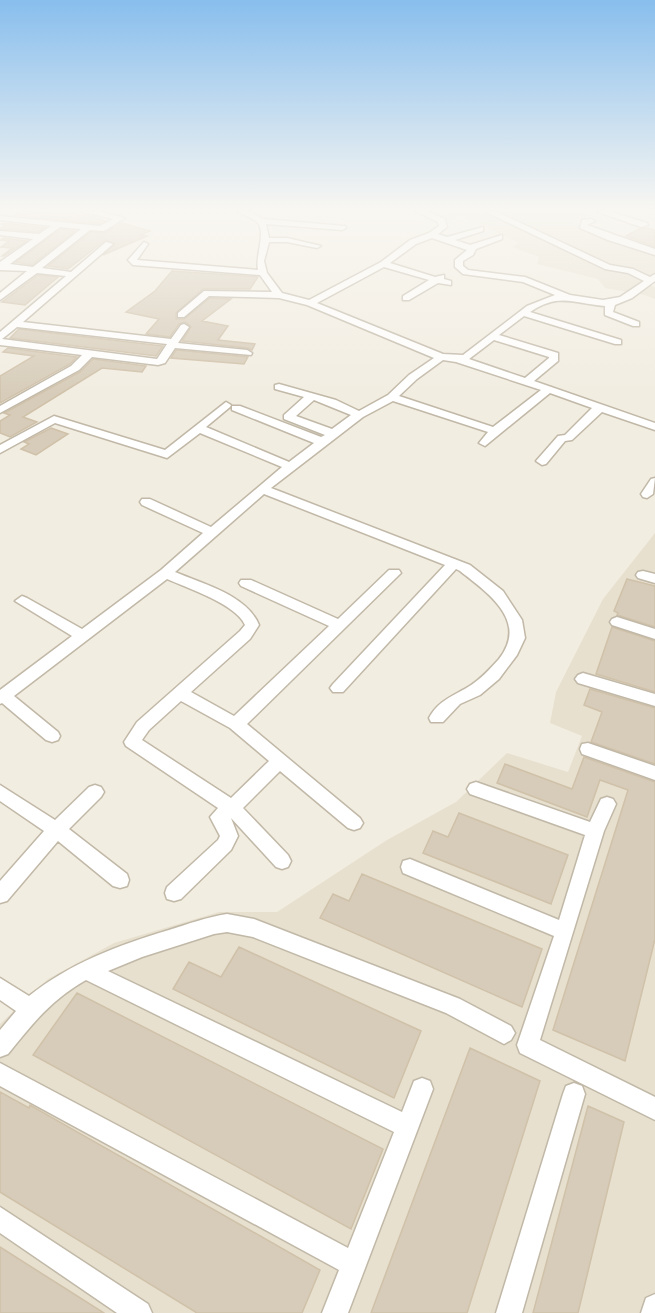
<svg xmlns="http://www.w3.org/2000/svg" width="655" height="1313" viewBox="0 0 655 1313" font-family="'Work Sans',sans-serif">
	<rect width="100%" height="100%" fill="#f2ede1"/>
	<path fill="#e7e0cf" d="M421,211H583L593,216L573,223L655,253V275L644,283L655,287V299L645,295L605,288L598,279L537,264L539,257L512,247L519,243L461,215L444,221Z
		M655,533V1313H0V1024L48,979L114,943L219,912H277L387,840L456,802L507,753L568,772L582,736L550,723L556,692L603,599Z"/>
	<path fill="#d7ccb9" stroke="#d0c1a9" stroke-width="1.5" d="M20,211L86,215L105,221L100,224L15,215Z
		M4,223L45,228L38,232L0,229L5,225L2,224Z
		M122,223L150,231L141,235L147,236L103,255L115,244L105,240L68,269L48,266L91,232L105,233Z
		M647,228L655,230V247L626,236L639,229Z
		M61,229L75,231L32,265L16,262Z
		M4,238L27,241L4,256H2L12,248L1,247L9,241L1,240Z
		M172,271L258,277L250,289H203L176,313V319H184L210,298L231,299L202,321L228,326L218,340L255,344L252,350L247,348L182,341L191,327L185,322L179,324L170,337L146,334L159,319L126,312L155,291Z
		M38,275L58,277L25,305L2,302Z
		M19,329L163,346L156,356L10,338Z
		M8,348L77,357L70,364L0,403V376L34,356L3,352Z
		M176,350L248,357L244,364L171,358Z
		M93,359L146,366L142,372L102,368L23,417L37,422L10,437L0,433V421L10,415L4,413L80,372Z
		M51,428L68,434L36,455L21,449L29,444L24,442Z
		M627,579L655,586V627L617,615L618,613L614,611Z
		M612,627L655,641V692L596,674Z
		M590,689L655,708V764L591,742L602,712L584,705Z
		M584,757L655,782V939L625,1061L553,1030L628,790L600,780L587,817L497,783L505,764L572,789Z
		M459,813L568,855L551,904L423,853L433,831L448,837Z
		M362,874L542,949L522,1007L320,918L333,894L349,901Z
		M239,947L421,1031L394,1098L173,989L189,962L221,977Z
		M77,993L383,1149L351,1229L33,1055Z
		M470,1048L540,1081L467,1313H371Z
		M0,1092L29,1108L30,1105L320,1270L302,1313H197L0,1192Z
		M588,1106L624,1122L578,1313H533Z
		M0,1247L63,1287L104,1313H0Z"/>
	<g fill="none" stroke-linecap="round" stroke-linejoin="round">
		<defs>
			<path id="minor" d="M80,211H98L125,218L104,231L90,230L42,268L71,272L106,242L113,244L23,322L171,339L181,325L184,324L189,327L178,343L247,350L252,353L251,355L175,348L165,363L158,365L92,357L79,370L0,413V406L71,366L82,355L0,345V332L66,276L37,273L0,300V293L27,271L0,270V262L33,239L0,235V231L39,234L51,226L0,220V216L100,226L113,219ZM60,227L81,229L33,267L10,264ZM17,327L167,344L157,359L2,339Z
				M237,211H248L263,219L345,226L346,228L342,230L266,224L269,238H287L321,246L317,248L287,242H269L264,261L267,273L282,293L309,300L381,262L410,240L429,233L439,226L438,222L415,211H426L445,219L447,227L438,234L447,237L483,227V231L455,240L470,245L502,235V239L476,249L473,255L463,261V266L468,270L525,277L570,295L603,300L620,297L644,281L628,273L605,269L484,211H495L610,265L633,269L650,277L655,274V281L632,298L615,305L613,312L639,322V326H633L605,315V306C574,304 560,292 530,312L621,340V344H615L524,316L499,335L558,353V361L534,381L655,423V430L602,412L572,440L565,441L546,464L542,465L536,461L558,436L565,435L592,408L550,393L485,446L479,443L488,432L393,401L363,417L271,488L470,565L503,591L522,620L525,638L517,655L499,679L480,695L460,704L443,722H431L429,718C438,701 453,696 468,687C480,680 490,669 499,659C529,621 488,593 460,571L456,569L343,692H333L330,688L333,684L445,565L264,494L175,572C203,584 247,595 259,625L250,639L191,692L234,716L329,626L241,586L239,583L241,580H251L338,619L389,570H399L401,573L247,724L360,818L363,823L360,828L354,830L348,828L280,771L243,808L288,855L291,861L288,867L282,869L276,867L231,818L238,836L231,850L181,899L174,901L167,899L165,893L167,887L218,840L220,836L210,817L218,808L126,746L124,742L137,722L240,631L245,625C236,604 187,588 167,579L14,696L58,732L60,736L58,740L52,742L46,740L2,703L0,704V690L72,636L15,601L22,596L27,598L82,629L161,570L203,533L142,505L140,502L142,499H150L211,527L282,467L200,433L167,458L55,423L0,453V445L54,416L165,450L226,402L231,405L230,407L206,427L289,462L314,443L232,410V406H240L321,437L325,435L284,419V415L304,397L275,389V385L279,384L336,400L359,411L388,395L409,375L434,358L307,305L279,298L209,296L184,317H178V313L204,291L272,292L260,275L133,265L128,260L144,242L148,244L137,260L258,270C255,257 266,233 258,223C254,218 243,215 237,211ZM432,238L467,250L455,260V267L463,274L523,282L555,295L527,306L463,355L443,354L317,303L384,267L429,280L403,296V300H409L438,283L451,285V281L444,279V275L435,277L390,263L416,244ZM494,340L549,357V358L525,378L469,359ZM443,360L456,362L541,390L493,427L399,396L417,379ZM314,400L351,415L332,429L296,416ZM181,701L230,728L269,761L231,798L142,740L149,730Z
				M608,211L647,223L648,225L641,227L598,212Z
				M591,219L595,221L587,225L655,249V255L608,240L580,228L582,220Z
				M655,478L653,494L647,498L643,497L641,494L651,479Z
				M643,571L655,574V583L638,578L636,575L638,572Z
				M617,617L655,629V639L612,625L610,622L612,619Z
				M583,673L655,694V706L578,683L575,679L578,675Z
				M588,743L655,766V780L582,754L580,749L582,744Z
				M476,782L590,822L601,799L607,797L613,799L616,804L604,831L540,1040L655,1097V1120L520,1053L517,1045L554,936L403,873L401,867L403,861L410,859L559,920L585,835L470,794L467,789L470,784Z
				M0,785L55,820L89,787L95,785L101,787L104,792L101,797L69,829L127,874L129,880L127,886L120,888L113,886L58,841L7,901L0,903V881L44,831L0,801Z
				M227,914L254,919L460,999L511,1026L515,1033L511,1040L504,1044L446,1013L253,937L227,932L214,934L142,957L108,971L402,1112L414,1081L422,1078L430,1081L433,1089L348,1313H322L339,1270L0,1086V1063L348,1248L394,1132L86,980C51,1000 33,1023 8,1054L0,1057V1030L16,1011L0,1000V978L29,996C70,963 119,945 169,930C188,924 207,917 227,914Z
				M574,1083L582,1086L585,1094L522,1313H496L563,1094L566,1086Z
				M0,1207L148,1304L152,1313H117L0,1233Z
				M655,1294V1313H641L646,1298Z"/>
		</defs>
		<use href="#minor" stroke="#c1b8a7" stroke-width="3"/>
		<use href="#minor" fill="#fff" fill-rule="evenodd"/>
	</g>
	<linearGradient id="sky" x2="0" y2="1"><stop stop-color="#88beed"/><stop offset="0.53" stop-color="#f9f7f2"/><stop offset="1" stop-color="#f9f7f2" stop-opacity="0"/></linearGradient>
	<rect width="655" height="395" fill="url(#sky)"/>
</svg>
